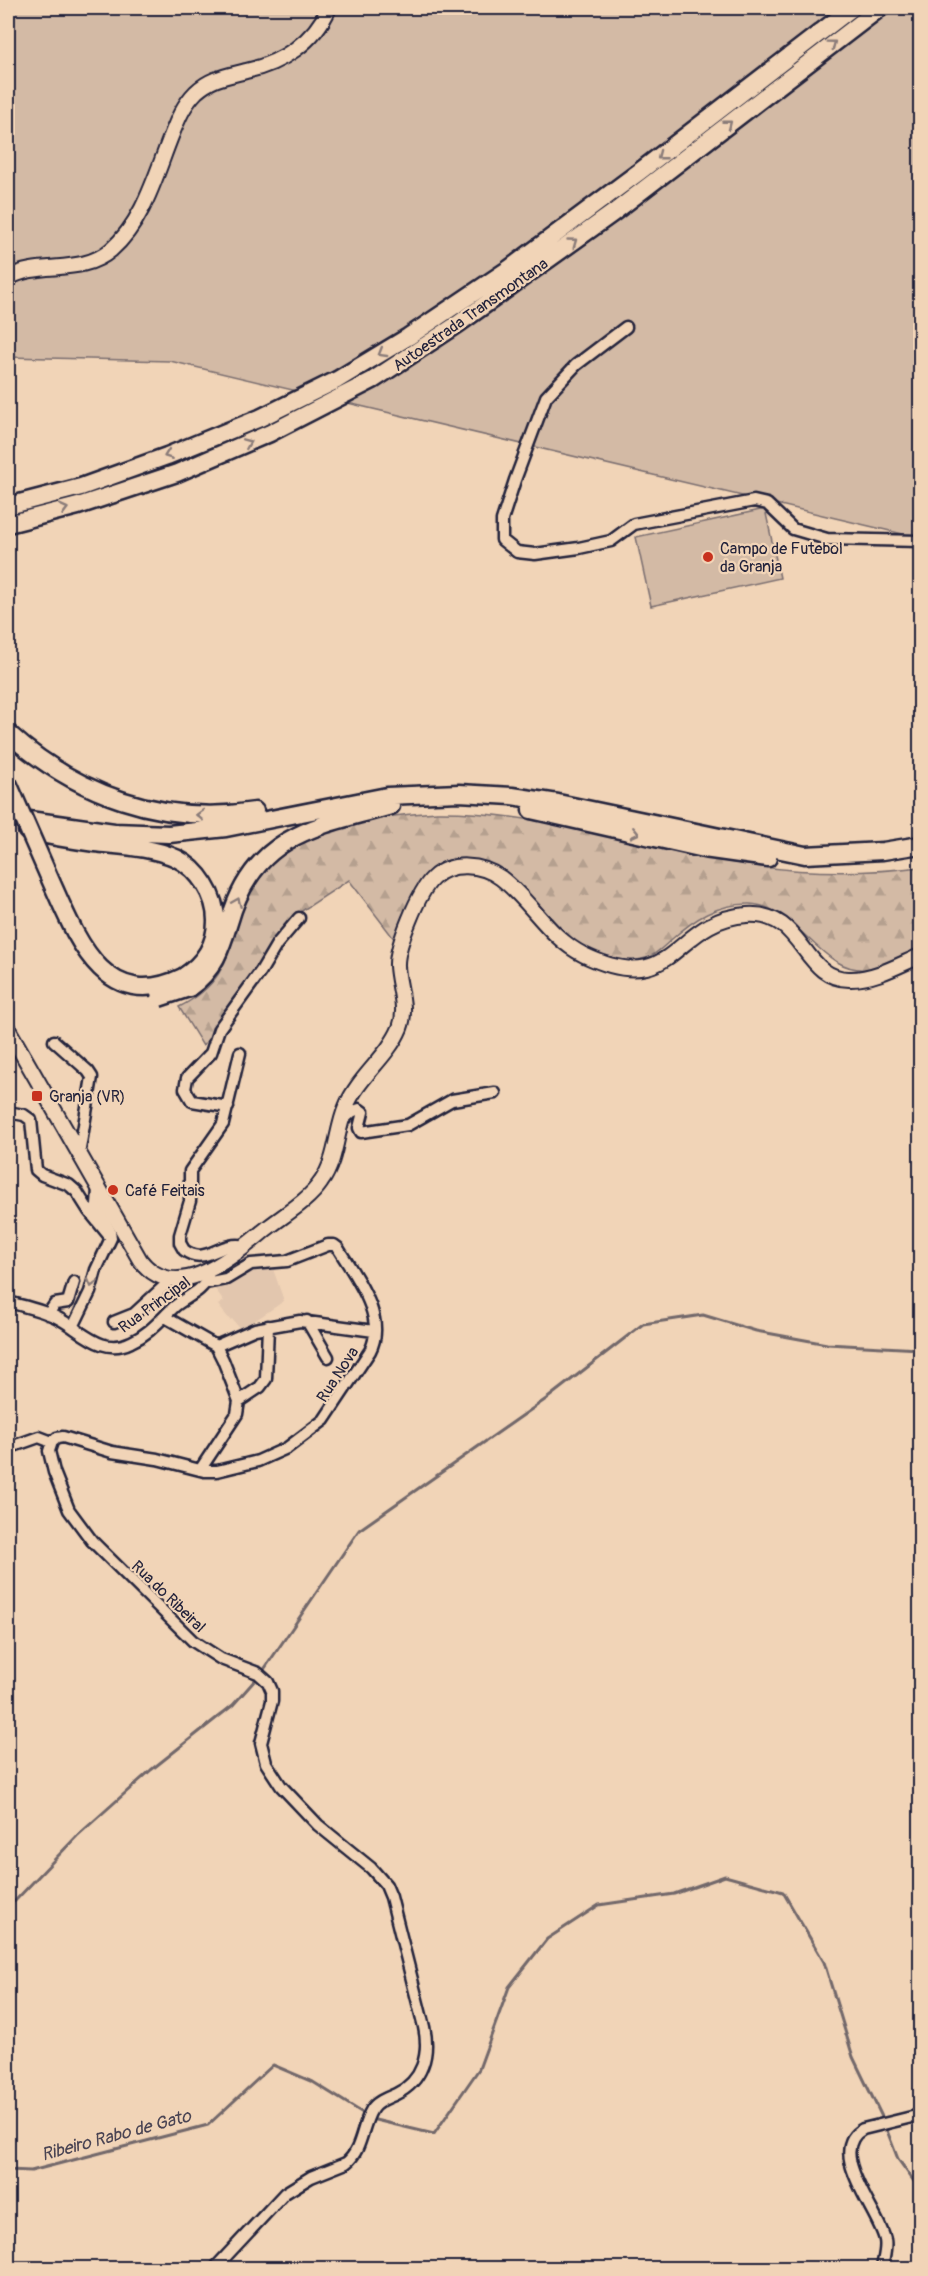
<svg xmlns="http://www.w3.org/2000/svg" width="928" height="2276" viewBox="0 0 928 2276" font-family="Pangolin,sans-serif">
	<defs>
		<pattern id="forest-firs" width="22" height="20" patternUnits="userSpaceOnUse" patternTransform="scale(1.5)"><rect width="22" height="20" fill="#d3baa5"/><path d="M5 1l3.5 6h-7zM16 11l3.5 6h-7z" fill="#b5a08f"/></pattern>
	</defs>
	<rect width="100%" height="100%" fill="#f1d4b7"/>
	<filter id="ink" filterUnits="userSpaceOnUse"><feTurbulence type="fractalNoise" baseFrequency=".0167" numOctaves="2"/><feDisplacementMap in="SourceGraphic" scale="12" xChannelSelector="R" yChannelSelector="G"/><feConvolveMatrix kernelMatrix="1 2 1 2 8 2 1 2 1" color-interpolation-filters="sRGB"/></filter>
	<g filter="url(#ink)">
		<path fill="#e2c6ae" d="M272,1266L284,1301L241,1330L232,1319L230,1320L218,1305L224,1301L213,1286L228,1284L253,1267Z"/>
		<path fill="url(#forest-firs)" stroke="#7a6e70" stroke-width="1.5" d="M437,812C537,811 631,844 729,862C793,873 856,875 920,867V948C905,955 887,966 870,969C820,976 799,905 749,904C717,904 694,919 672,939C664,946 656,955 646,958C622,966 592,953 572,941L489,864C425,841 415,893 395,940L349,880L297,914L203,1046L179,1007C232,980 227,947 247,899C276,827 369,817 437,812Z"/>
		<path fill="#d3baa5" stroke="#7a6e70" stroke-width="1.5" d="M8,8H920V538L170,361L8,357Z
			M765,509L780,578L651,606L636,537Z"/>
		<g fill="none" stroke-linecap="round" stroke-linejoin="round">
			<path stroke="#72676b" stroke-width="3" d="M263,1671L359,1530L549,1397L643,1324L703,1315L756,1331L827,1344L920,1349
				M8,1904L15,1901L77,1836L151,1770L233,1705L256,1679
				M371,2119L434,2134L479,2069L509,1987L547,1939L599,1905L674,1894L725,1876L783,1892L824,1962L853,2057L884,2121
				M886,2128L898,2159L916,2184L920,2195
				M8,2170L31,2171L208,2125L273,2065L313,2082L366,2115"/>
			<defs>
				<path id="minor" d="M626,327L576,365L546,397L515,480L502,520V540L517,552L535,554L579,548L611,541L634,524L754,501L767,504L793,529L827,539L920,541
					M54,1041L88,1071L92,1077L79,1155
					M240,1053L223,1124L190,1171V1201L180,1235V1243L184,1250C206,1267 219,1240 245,1246
					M228,1107L192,1101L185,1089L187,1078L211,1053L219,1029L261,971L277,944L299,918
					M8,1112L24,1115L31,1120L36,1170L42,1175L69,1185L77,1192L89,1211L111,1238
					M341,1122L352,1112L359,1109L363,1112L359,1128L361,1132L408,1125L452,1100L495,1093
					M206,1283L226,1279L251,1264L287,1261L328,1245H334L338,1248C354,1275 388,1317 370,1351L324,1420L287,1448L258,1461L217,1471H204L157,1459L112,1452L63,1437L57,1438L52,1442L49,1451L54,1472L69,1510L92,1541L193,1641L221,1659L258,1673L268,1682L272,1691V1701L261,1743L266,1763L281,1786L318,1825L371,1868L386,1885L391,1897L424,2027C430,2054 423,2081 396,2094C388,2098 377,2101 372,2109C361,2127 363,2149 346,2163L311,2177L285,2193L215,2268
					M8,1302C24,1306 41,1310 56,1317C81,1329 101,1357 131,1342C149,1334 160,1320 174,1307C185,1297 203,1292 208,1277
					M48,1314L55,1304L68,1302L74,1282
					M165,1317L216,1346L223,1360L239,1401L237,1414L200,1470
					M307,1321L328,1357
					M114,1322L134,1314L172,1279
					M73,1327L90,1292L96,1270L111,1238L110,1231L97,1206L98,1188
					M216,1346L255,1329L300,1321L374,1331
					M239,1401L260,1387L266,1379L268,1326
					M8,1448L39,1437L52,1442
					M882,2268C883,2260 887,2249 885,2240C880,2213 824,2150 863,2129L920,2115"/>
				<path id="major" d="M8,278C40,260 81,276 111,250C143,222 155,177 170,139C177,121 183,105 196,92C211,78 227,76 246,71C282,63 314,42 329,8
					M8,1029L140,1260C178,1309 237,1252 270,1226C287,1213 309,1200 321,1182C337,1160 336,1130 346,1107C358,1077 388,1057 400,1028C408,1008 398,986 397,966C396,947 419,891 433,878C451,861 482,864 501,878C531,901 549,938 584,955C678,1000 671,920 747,915C805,911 801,981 851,979C875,979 899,965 920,956"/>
				<path id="highway" d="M8,506L81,487L167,456L260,418L337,380L408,337L509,269L639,172L852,8
					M8,524L78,506L177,473L270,433L373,380L458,324L613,213L880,8
					M8,733C75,794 164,826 255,811
					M531,810L704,849L768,858
					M8,817L114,832L169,834L226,828L387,796L459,793L512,796L558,803L805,855L883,851L920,845
					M27,831C49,836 72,840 95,843C121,846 151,847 176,858C199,869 216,896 216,921C216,946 203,964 183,977
					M189,988C218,968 223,941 233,910C260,832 323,825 391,806"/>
			</defs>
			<use href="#minor" stroke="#22223b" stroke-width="15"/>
			<use href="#major" stroke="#22223b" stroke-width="18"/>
			<use href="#highway" stroke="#22223b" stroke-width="21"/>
			<use href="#minor" stroke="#f1d4b7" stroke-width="10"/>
			<use href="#major" stroke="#f1d4b7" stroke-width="14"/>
			<use href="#highway" stroke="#f1d4b7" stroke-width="16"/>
			<defs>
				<path id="highway-bridge" d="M8,783C22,815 36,847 50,879C76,937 104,1015 183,977
					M159,998L189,988"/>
			</defs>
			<use href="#highway-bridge" stroke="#22223b" stroke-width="21" stroke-linecap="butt"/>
			<use href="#highway-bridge" stroke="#f1d4b7" stroke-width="16"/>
		</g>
		<defs><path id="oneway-chevron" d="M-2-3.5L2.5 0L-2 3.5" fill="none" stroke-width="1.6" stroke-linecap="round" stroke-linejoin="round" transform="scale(1.5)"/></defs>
		<g stroke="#8a7b79">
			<use href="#oneway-chevron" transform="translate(832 44) rotate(-37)"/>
			<use href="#oneway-chevron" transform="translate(728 124) rotate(-38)"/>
			<use href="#oneway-chevron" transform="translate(661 156) rotate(142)"/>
			<use href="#oneway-chevron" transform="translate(573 242) rotate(-36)"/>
			<use href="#oneway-chevron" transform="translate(382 353) rotate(149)"/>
			<use href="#oneway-chevron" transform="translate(247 443) rotate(-23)"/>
			<use href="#oneway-chevron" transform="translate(168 455) rotate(159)"/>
			<use href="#oneway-chevron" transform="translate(64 509) rotate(-15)"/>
			<use href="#oneway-chevron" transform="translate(200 815) rotate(-178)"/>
			<use href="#oneway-chevron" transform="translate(635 833) rotate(13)"/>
			<use href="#oneway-chevron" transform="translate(237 902) rotate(-67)"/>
			<use href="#oneway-chevron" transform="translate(92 1283) rotate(104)"/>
		</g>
	</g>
	<g fill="#c8321e" stroke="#f1d4b7" stroke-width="2">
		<circle cx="708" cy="557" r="6"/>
		<rect x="31" y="1090" width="12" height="12" rx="3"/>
		<circle cx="113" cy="1190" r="6"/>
	</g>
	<g text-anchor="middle" stroke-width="4.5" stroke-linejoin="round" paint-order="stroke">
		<g font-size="16" fill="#22223b" stroke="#f1d4b7">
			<text transform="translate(470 314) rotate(-35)" y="6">Autoestrada Transmontana</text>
			<text transform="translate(154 1304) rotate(-36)" y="6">Rua Principal</text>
			<text transform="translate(337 1374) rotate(-57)" y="6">Rua Nova</text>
			<text transform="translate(169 1596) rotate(44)" y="6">Rua do Ribeiral</text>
		</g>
		<g font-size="16" fill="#22223b" stroke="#f1d4b7" text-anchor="start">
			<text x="720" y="554">Campo de Futebol<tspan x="720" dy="18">da Granja</tspan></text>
			<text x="49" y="1102">Granja (VR)</text>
			<text x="125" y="1196">Café Feitais</text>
		</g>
		<g font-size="18" font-style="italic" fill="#4a4453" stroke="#f1d4b7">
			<text transform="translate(116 2135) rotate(-15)" y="6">Ribeiro Rabo de Gato</text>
		</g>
	</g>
	<rect width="928" height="2276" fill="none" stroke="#f1d4b7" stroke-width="30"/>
	<rect x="15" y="15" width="898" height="2246" fill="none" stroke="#22223b" stroke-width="2" filter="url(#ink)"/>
</svg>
